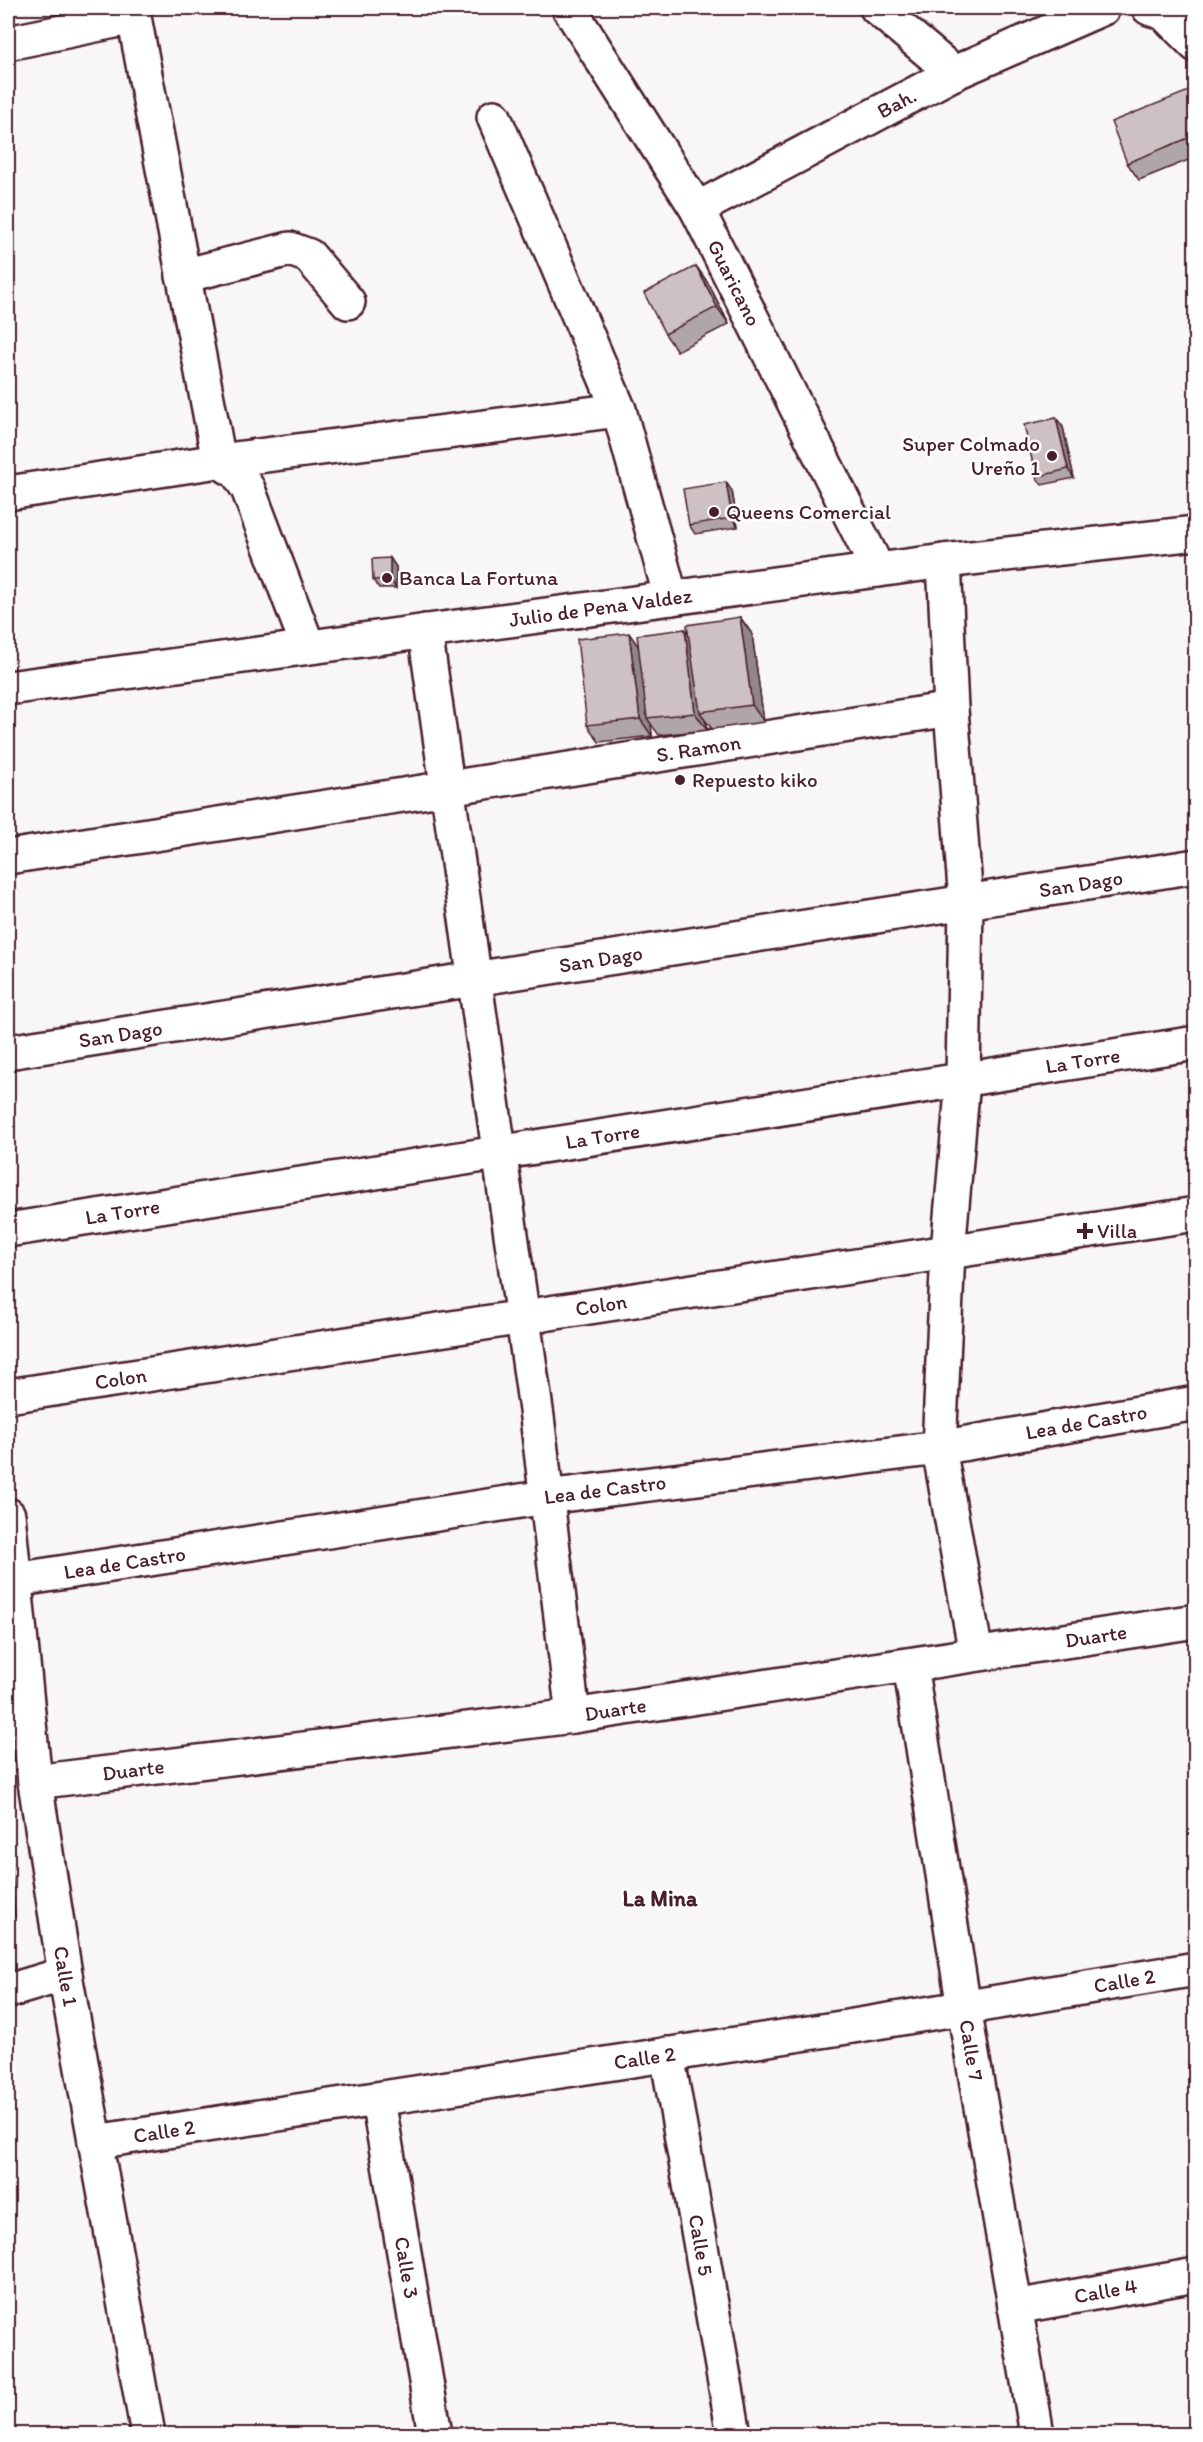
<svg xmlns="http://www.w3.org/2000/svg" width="1203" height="2442" viewBox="0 0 1203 2442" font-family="Itim,sans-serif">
	<rect width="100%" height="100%" fill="#f8f6f7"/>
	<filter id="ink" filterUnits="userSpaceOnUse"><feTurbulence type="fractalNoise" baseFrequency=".0167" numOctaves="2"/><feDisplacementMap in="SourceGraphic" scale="12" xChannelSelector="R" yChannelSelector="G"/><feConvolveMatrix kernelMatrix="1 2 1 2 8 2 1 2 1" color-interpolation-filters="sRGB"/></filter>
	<g filter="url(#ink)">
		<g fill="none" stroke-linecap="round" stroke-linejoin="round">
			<defs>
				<g id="street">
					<path id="s1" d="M569,8L697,209L878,570"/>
					<path d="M877,8L954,73"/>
					<path d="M1149,8L1164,13L1196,45"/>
					<path d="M134,17L219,461L237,472L248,489L308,647"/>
					<path d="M8,43L134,17L133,8"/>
					<path d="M494,117L619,410L671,598"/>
					<path id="s2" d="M697,209L954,73L1103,8"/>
					<path d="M183,276L290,249L309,256L348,302"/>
					<path d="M8,493L219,461L619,410"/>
					<path d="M944,561L951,709L966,902L963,1080L948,1251L939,1448L976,1654"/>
					<path d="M425,631L537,1417L573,1716"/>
					<path id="s3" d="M8,688L944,561L1196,533"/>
					<path id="s4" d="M8,857L951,709"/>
					<path id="s5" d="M8,1052L1196,866"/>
					<path id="s6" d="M8,1230L1196,1043"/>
					<path id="s7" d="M8,1396L1196,1214"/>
					<path id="s8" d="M8,1515L35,1782L65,1974L148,2434"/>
					<path id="s9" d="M15,1580L546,1497L939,1448L1196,1403"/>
					<path id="s10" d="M910,1665L964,2008L1037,2434"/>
					<path id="s11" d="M35,1782L573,1716L1196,1621"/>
					<path d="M8,1991L65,1974"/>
					<path id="s12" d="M667,2054L734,2434"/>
					<path id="s13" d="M378,2100L435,2434"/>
					<path id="s14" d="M95,2142L841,2028L1196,1969"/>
					<path id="s15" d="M1015,2307L1196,2275"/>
				</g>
			</defs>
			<use href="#street" stroke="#4a1f2b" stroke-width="38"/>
			<use href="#street" stroke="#fff" stroke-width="33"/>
		</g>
		<path fill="#b0a6a9" stroke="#4a1f2b" stroke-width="1.5" d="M1196,88V157L1139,180L1127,163Z
			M696,266L708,283L729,324L677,351L665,334Z
			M1056,418L1063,427L1074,478L1042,485L1036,477Z
			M732,491L738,527L695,534L689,525Z
			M390,558L396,567V588H379L373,580Z
			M740,617L752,634L764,722L712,729L705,720L707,730L659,735L651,724L652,736L599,742L587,725L638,645L685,629L688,634Z"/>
		<path fill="#908789" stroke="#4a1f2b" stroke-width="1.5" d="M696,266L708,283L729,324L717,307Z
			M1056,418L1063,427L1074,478L1068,469Z
			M726,482L732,491L738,527L732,518Z
			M390,558L396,567V588L390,579Z
			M740,617L752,634L764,722L752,705Z
			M685,629L697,646L700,712L705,720L707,730L695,713Z
			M629,633L641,650L647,718L651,724L652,736L640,719Z
			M8,1812L15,1916L8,1924Z"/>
		<path fill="#cdc1c4" stroke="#4a1f2b" stroke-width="1.5" d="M1196,88V135L1127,163L1111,122Z
			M696,266L717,307L665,334L644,293Z
			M1056,418L1068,469L1036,477L1024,425Z
			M726,482L732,518L689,525L683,489Z
			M390,558V579L373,580L372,559Z
			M740,617L752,705L700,712L687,625Z
			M685,629L695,713L647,718L637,635Z
			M629,633L640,719L587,725L577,639Z"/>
	</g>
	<g fill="#4a1f2b" stroke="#fff" stroke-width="2">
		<circle cx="1052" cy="456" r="6"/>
		<circle cx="714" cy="512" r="6"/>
		<circle cx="387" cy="578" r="6"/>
		<circle cx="680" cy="780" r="6"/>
		<path d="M1082 1222h6v6h6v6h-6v6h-6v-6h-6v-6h6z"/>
	</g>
	<g text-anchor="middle" stroke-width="5" stroke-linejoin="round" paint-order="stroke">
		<g font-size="21" fill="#4a1f2b" stroke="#fff">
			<text dy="7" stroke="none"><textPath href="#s2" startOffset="226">Bah.</textPath></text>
			<text dy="7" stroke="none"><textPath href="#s1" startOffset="321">Guaricano</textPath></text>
			<text dy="7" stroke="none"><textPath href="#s3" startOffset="598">Julio de Pena Valdez</textPath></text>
			<text dy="7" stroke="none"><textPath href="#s4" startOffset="699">S. Ramon</textPath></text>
			<text dy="7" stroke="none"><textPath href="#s5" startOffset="1086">San Dago</textPath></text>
			<text dy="7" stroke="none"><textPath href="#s5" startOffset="600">San Dago</textPath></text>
			<text dy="7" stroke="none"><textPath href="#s5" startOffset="114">San Dago</textPath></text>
			<text dy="7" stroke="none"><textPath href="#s6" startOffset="1088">La Torre</textPath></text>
			<text dy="7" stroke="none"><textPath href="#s6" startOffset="602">La Torre</textPath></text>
			<text dy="7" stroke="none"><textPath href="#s6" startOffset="116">La Torre</textPath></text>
			<text dy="7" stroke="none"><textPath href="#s7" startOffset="600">Colon</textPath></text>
			<text dy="7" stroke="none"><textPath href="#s7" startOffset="114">Colon</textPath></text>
			<text dy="7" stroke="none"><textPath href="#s9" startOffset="1083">Lea de Castro</textPath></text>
			<text dy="7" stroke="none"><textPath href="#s9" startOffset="597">Lea de Castro</textPath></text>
			<text dy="7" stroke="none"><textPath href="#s9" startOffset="111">Lea de Castro</textPath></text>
			<text dy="7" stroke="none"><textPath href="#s11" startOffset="1071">Duarte</textPath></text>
			<text dy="7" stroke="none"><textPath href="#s11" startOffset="585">Duarte</textPath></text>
			<text dy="7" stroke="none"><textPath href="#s11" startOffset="99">Duarte</textPath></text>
			<text dy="7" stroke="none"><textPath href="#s8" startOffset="465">Calle 1</textPath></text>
			<text dy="7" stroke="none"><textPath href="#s14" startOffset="1042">Calle 2</textPath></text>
			<text dy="7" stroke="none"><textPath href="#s10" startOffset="390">Calle 7</textPath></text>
			<text dy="7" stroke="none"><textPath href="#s14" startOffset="556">Calle 2</textPath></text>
			<text dy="7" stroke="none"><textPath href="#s14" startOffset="70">Calle 2</textPath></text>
			<text dy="7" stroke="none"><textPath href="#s12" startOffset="194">Calle 5</textPath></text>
			<text dy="7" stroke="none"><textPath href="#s13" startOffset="170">Calle 3</textPath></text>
			<text dy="7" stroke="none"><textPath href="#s15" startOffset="92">Calle 4</textPath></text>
		</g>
		<g font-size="21" fill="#4a1f2b" stroke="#fff" text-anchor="start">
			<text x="1040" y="451" text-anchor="end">Super Colmado<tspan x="1040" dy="24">Ureño 1</tspan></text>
			<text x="726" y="519">Queens Comercial</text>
			<text x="399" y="585">Banca La Fortuna</text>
			<text x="692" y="787">Repuesto kiko</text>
			<text x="1097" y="1238">Villa</text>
		</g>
		<g font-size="22" font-weight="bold" fill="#4a1f2b" stroke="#fff">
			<text x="660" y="1906">La Mina</text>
		</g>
	</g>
	<rect width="1203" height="2442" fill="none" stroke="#fff" stroke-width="30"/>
	<rect x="15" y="15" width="1173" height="2412" fill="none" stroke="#4a1f2b" stroke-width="2" filter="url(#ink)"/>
</svg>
